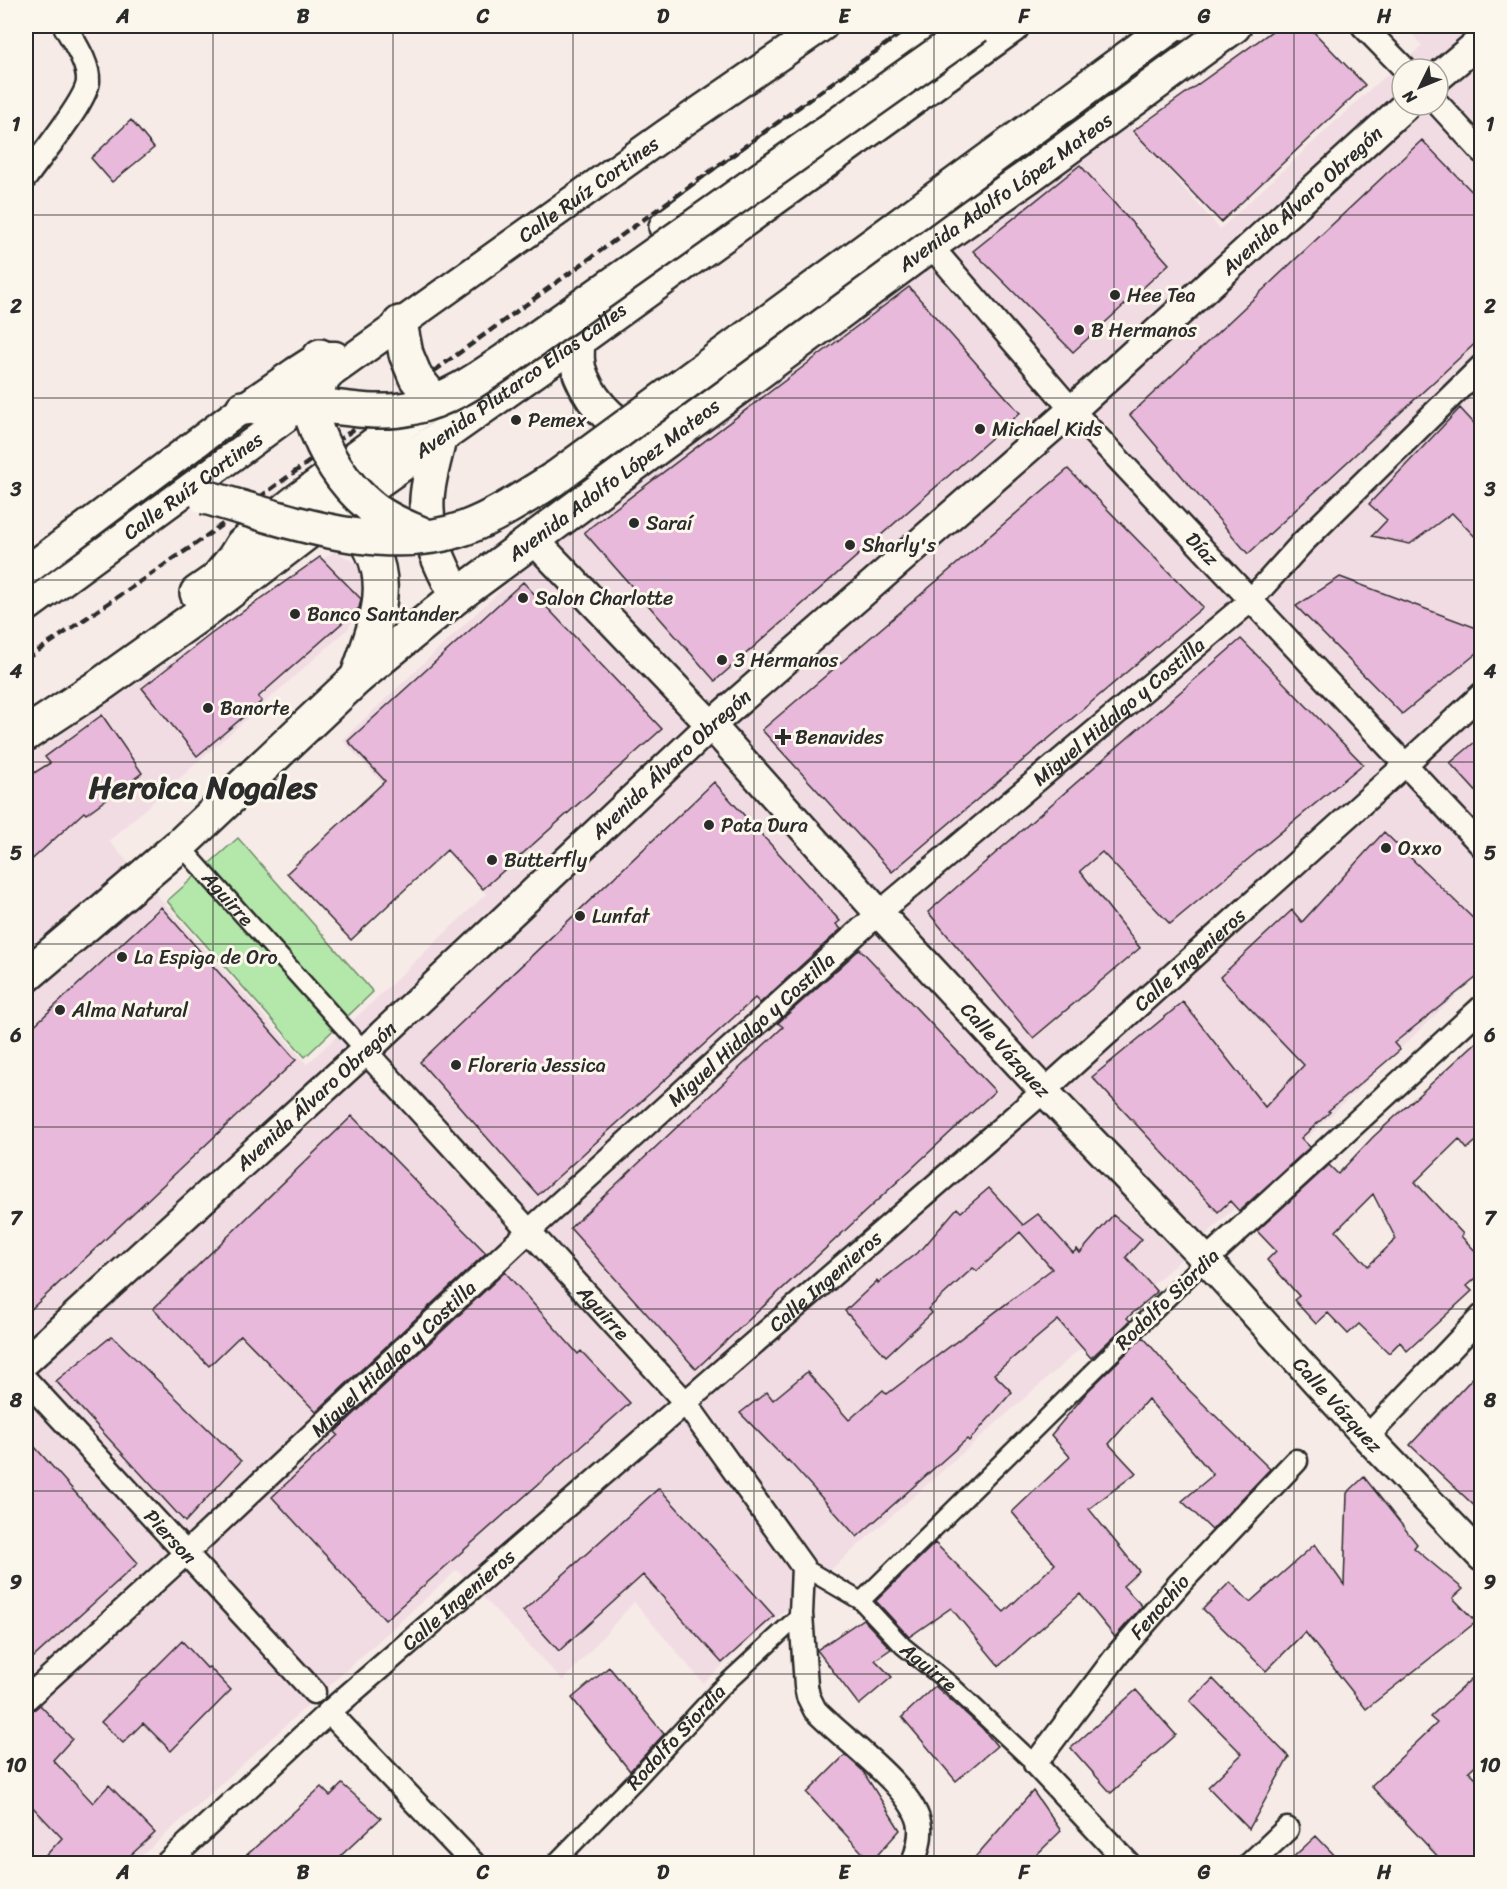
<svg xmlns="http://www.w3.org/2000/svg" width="1507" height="1889" viewBox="0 0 1507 1889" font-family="Sriracha,sans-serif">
	<rect width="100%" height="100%" fill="#f7ebe8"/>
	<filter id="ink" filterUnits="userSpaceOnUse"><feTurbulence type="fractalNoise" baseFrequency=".0167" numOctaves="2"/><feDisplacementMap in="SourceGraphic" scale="12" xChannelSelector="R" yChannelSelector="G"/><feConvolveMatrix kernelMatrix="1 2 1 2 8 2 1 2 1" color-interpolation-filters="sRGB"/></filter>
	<g filter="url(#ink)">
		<path fill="#f2dce4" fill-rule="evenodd" d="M1405,26H1481V971L1176,1264L703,1683L634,1602L563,1681L457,1570L134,1863L26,1864V758L335,551L360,565L369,594L348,629L109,841L307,1064L486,894L342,740L518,574L900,284L1126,122L1220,229L1369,90L1422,46ZM1402,69H1438V105H1402Z"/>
		<path fill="#b4e8aa" stroke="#708a6a" stroke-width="1.5" d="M238,838L373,992L305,1057L167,901Z"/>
		<path fill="#e8b9da" stroke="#2b2b2b" stroke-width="1.5" fill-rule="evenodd" d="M1279,26H1308L1365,85L1221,222L1133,131Z
			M131,120L154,148L112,182L91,158Z
			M1422,140L1482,202V337L1248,554L1130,415Z
			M1080,165L1169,264L1073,352L973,251Z
			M909,287L1020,413L715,681L584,532Z
			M1460,408L1482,432V544L1452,513L1410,544L1372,536L1387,520L1369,504Z
			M1068,469L1203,607L892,872L762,730Z
			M320,557L361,599L359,608L258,697L262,701L197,756L142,688L211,634Z
			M1340,577L1482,630V649L1402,714L1296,606Z
			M523,582L662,729L483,889L447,850L351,940L287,873L385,781L348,741Z
			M1241,639L1363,764L1170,924L1102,852L1080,871L1140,948L1033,1038L928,912Z
			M102,715L142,773L86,814L84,812L26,865V778L50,763L45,757Z
			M1482,736V798L1450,763Z
			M714,782L840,921L836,924L841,929L760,1003L755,998L538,1195L420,1062Z
			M1384,832L1482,927V973L1394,1043L1400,1050L1328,1111L1330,1112L1301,1138L1310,1147L1239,1211L1230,1201L1218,1212L1092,1077L1183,1002L1265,1107L1304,1065L1220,977L1292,910L1302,922Z
			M161,907L296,1060L26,1314V1033Z
			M860,949L995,1091L696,1369L570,1228L783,1027L778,1023Z
			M1482,1037V1136L1467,1149L1459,1139L1415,1182L1463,1234L1461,1236L1482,1258V1273L1467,1286L1472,1291L1407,1351L1400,1342L1389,1353L1359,1324L1348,1334L1328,1313L1316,1324L1294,1300L1299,1296L1267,1260L1276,1251L1257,1231L1329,1165L1338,1174L1373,1137ZM1373,1194L1396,1239L1368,1266L1336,1231Z
			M352,1116L486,1253L316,1412L241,1335L209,1366L153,1309Z
			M989,1188L1023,1225L1038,1214L1073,1253L1077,1249L1080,1253L1113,1215L1142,1239L1126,1257L1157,1292L1127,1318L1130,1321L1091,1358L1058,1320L994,1374L1012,1392L969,1441L967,1439L857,1537L788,1460L787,1461L740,1413L767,1392L773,1400L807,1372L849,1420L883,1390L887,1394L1052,1269L1020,1232L977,1271L973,1268L928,1309L932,1313L886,1356L845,1311L877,1281L878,1283L923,1248L957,1208L961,1212Z
			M505,1272L578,1354L581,1351L630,1403L385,1620L272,1497L338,1435L335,1432Z
			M112,1336L241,1461L185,1522L56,1381Z
			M1143,1337L1189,1390L1270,1469L1212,1530L1182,1501L1213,1475L1148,1399L1109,1444L1136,1473L1089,1509L1139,1571L1123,1586L1142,1606L1115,1637L1080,1594L999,1666L951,1608L909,1637L876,1601L935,1543L1004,1612L1055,1564L1012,1512L1070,1457L1051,1435L1088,1391Z
			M1482,1368V1513L1410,1445Z
			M26,1437L138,1563L26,1664Z
			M1364,1477L1417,1544L1414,1548L1463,1589L1453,1598L1476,1622L1366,1709L1305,1632L1266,1671L1203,1609L1230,1582L1250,1602L1315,1544L1344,1585L1347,1493Z
			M659,1488L774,1616L722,1663L643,1575L559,1651L523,1611Z
			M863,1619L891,1649L875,1660L892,1677L859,1705L817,1650Z
			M182,1641L207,1668L209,1667L231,1690L171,1751L143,1723L123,1743L101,1722Z
			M609,1667L664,1734L630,1771L572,1698Z
			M1482,1669V1759L1469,1771L1482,1784V1863H1444L1371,1786L1437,1723L1430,1717Z
			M1213,1679L1289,1757L1249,1829L1208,1787L1242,1754L1190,1701Z
			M935,1686L982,1728L997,1746L956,1781L902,1717Z
			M1136,1690L1176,1735L1111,1793L1071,1748Z
			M40,1705L72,1739L53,1760L93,1803L109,1785L155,1833L122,1863H39L62,1838L26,1800V1712L35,1709Z
			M845,1755L862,1770L900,1830L871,1862L807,1793Z
			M342,1784L381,1818L333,1863H238L321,1787L330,1796Z
			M1033,1791L1061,1831L1028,1863H970Z
			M1316,1836L1342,1863H1287Z"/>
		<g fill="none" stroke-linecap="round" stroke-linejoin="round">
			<defs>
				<g id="pedestrian">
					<path id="s1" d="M180,845L365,1051"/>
					<path id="s2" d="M803,1567L861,1601L903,1646L950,1684L1035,1764"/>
					<path d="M861,1601L1206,1260"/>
					<path id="s3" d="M554,1864L633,1783L720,1689L801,1614"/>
				</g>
				<g id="minor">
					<path d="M1363,26L1405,69"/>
					<path d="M1438,104L1482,152"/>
					<path d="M26,177C39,158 87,101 88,81C89,63 73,41 65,26"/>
					<path id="s4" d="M930,245L1072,410L1482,846"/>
					<path id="s5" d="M365,1051L685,1402L803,1567L801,1614L806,1686L808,1696L815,1710C841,1738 916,1789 920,1827C921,1840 917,1851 913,1864"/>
					<path d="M1206,1260L1482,1007"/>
					<path id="s6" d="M26,1380L314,1692"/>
					<path d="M1367,1437L1482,1316"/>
					<path id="s7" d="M26,1699L185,1554L529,1231L879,913L1250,601L1303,542L1482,366"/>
					<path d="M329,1712L474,1864"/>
					<path id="s8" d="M166,1864L329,1712L1044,1091L1406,764L1482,694"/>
					<path id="s9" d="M1129,1864L1035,1764L1118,1654L1180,1583L1296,1461"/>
					<path d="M1250,1864L1287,1829"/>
				</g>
				<g id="tertiary">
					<path d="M1438,77L1482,40"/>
					<path id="s10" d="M533,539L711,725L879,913L1044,1091L1206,1260L1367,1437L1482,1557"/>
					<path d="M26,571L243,408L295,372L320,356H335"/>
					<path id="s11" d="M26,608L288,416L306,402L331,373L666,134L823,26"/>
					<path id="s12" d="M26,1361L365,1051L711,725L1072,410L1406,105"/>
				</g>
				<g id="trunk">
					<path d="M666,227L940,26"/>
					<path d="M400,323L406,354"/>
					<path d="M578,340C577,353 576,366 582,378C593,405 620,433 651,437"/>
					<path d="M243,408L306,402L333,407"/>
					<path d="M313,420L306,402L320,356"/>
					<path d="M439,439C435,458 428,479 427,499C425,534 441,567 457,596"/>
					<path d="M347,517C401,569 378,618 357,678"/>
					<path d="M197,593L217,579L234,558L242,545L297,501L435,400"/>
					<path id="s13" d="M26,734L102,684L210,607L338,509L578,340L1012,26"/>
					<path id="s14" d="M26,976L180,845L357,678L457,596L930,245L1029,176L1234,26"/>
				</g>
			</defs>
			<use href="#pedestrian" stroke="#2b2b2b" stroke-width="21"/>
			<use href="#minor" stroke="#2b2b2b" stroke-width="27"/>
			<use href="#tertiary" stroke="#2b2b2b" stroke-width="33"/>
			<use href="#trunk" stroke="#2b2b2b" stroke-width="38"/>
			<use href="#pedestrian" stroke="#fbf7ec" stroke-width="16"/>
			<use href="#minor" stroke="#fbf7ec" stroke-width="22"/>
			<use href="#tertiary" stroke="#fbf7ec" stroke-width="28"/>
			<use href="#trunk" stroke="#fbf7ec" stroke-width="33"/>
			<path stroke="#2b2b2b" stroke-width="4.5" stroke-dasharray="9 4.5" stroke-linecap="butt" d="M26,659L191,547L911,26"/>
			<defs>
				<path id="trunk-bridge" d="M406,354L416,378L435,401
					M333,407C358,410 386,414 411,408C450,400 481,377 513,355L977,26
					M313,420C324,453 343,484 370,506C385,519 406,527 424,535
					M205,497C284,519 383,558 465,528C497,516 528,495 557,477L1171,26"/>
			</defs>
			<use href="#trunk-bridge" stroke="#2b2b2b" stroke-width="38" stroke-linecap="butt"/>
			<use href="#trunk-bridge" stroke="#fbf7ec" stroke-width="33"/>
		</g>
	</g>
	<path fill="none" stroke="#2b2b2b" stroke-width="1.5" stroke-opacity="0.55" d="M213,26V1864M393,26V1864M573,26V1864M754,26V1864M934,26V1864M1114,26V1864M1294,26V1864M26,215H1482M26,398H1482M26,580H1482M26,762H1482M26,944H1482M26,1127H1482M26,1309H1482M26,1491H1482M26,1674H1482"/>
	<g fill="#2b2b2b" stroke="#fbf7ec" stroke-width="2">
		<circle cx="1115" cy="295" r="6"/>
		<circle cx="1079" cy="330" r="6"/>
		<circle cx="516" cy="420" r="6"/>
		<circle cx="980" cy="429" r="6"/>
		<circle cx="634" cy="523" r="6"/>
		<circle cx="850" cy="545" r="6"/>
		<circle cx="523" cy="598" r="6"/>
		<circle cx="295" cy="614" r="6"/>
		<circle cx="722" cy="660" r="6"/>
		<circle cx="208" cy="708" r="6"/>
		<path d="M780 728h6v6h6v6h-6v6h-6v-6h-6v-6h6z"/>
		<circle cx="709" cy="825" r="6"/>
		<circle cx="1386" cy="848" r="6"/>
		<circle cx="492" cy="860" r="6"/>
		<circle cx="580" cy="916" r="6"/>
		<circle cx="122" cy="957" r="6"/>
		<circle cx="60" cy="1010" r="6"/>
		<circle cx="456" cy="1065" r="6"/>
	</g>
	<g text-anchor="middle" stroke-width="6" stroke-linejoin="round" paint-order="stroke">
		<g font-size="20" fill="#2b2b2b" stroke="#fbf7ec">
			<text dy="7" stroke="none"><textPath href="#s11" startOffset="702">Calle Ruíz Cortines</textPath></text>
			<text dy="7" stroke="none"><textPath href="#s14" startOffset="1256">Avenida Adolfo López Mateos</textPath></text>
			<text dy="7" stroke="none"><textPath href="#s12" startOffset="1725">Avenida Álvaro Obregón</textPath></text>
			<text dy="7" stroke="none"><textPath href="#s13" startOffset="608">Avenida Plutarco Elías Calles</textPath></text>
			<text dy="7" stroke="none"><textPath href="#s14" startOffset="770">Avenida Adolfo López Mateos</textPath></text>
			<text dy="7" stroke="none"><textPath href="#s11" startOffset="207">Calle Ruíz Cortines</textPath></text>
			<text dy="7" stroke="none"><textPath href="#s4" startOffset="408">Díaz</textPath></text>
			<text dy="7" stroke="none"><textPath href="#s7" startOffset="1473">Miguel Hidalgo y Costilla</textPath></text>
			<text dy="7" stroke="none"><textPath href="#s12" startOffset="879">Avenida Álvaro Obregón</textPath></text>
			<text dy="7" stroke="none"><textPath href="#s1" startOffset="72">Aguirre</textPath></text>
			<text dy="7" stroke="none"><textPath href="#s8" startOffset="1366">Calle Ingenieros</textPath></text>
			<text dy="7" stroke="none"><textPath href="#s7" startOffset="987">Miguel Hidalgo y Costilla</textPath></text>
			<text dy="7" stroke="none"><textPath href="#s10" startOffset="696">Calle Vázquez</textPath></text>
			<text dy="7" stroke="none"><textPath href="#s12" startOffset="393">Avenida Álvaro Obregón</textPath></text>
			<text dy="7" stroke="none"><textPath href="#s8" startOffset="880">Calle Ingenieros</textPath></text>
			<text transform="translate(1167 1299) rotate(-44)" y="7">Rodolfo Siordia</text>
			<text dy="7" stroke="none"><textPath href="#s5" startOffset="354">Aguirre</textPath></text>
			<text dy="7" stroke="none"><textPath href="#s7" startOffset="501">Miguel Hidalgo y Costilla</textPath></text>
			<text dy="7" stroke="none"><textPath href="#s10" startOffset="1182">Calle Vázquez</textPath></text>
			<text dy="7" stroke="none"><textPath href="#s6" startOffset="213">Pierson</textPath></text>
			<text dy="7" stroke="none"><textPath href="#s8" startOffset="394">Calle Ingenieros</textPath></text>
			<text dy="7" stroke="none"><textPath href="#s9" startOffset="338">Fenochio</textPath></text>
			<text dy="7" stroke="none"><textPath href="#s2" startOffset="162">Aguirre</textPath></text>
			<text dy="7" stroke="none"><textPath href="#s3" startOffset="176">Rodolfo Siordia</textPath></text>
		</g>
		<g font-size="20" fill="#2b2b2b" stroke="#fbf7ec" text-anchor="start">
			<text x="1127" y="302">Hee Tea</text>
			<text x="1091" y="337">B Hermanos</text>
			<text x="528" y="427">Pemex</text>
			<text x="992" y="436">Michael Kids</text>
			<text x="646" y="530">Saraí</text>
			<text x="862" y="552">Sharly's</text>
			<text x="535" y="605">Salon Charlotte</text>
			<text x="307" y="621">Banco Santander</text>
			<text x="734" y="667">3 Hermanos</text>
			<text x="220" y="715">Banorte</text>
			<text x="795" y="744">Benavides</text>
			<text x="721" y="832">Pata Dura</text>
			<text x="1398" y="855">Oxxo</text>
			<text x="504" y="867">Butterfly</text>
			<text x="592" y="923">Lunfat</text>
			<text x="134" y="964">La Espiga de Oro</text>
			<text x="72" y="1017">Alma Natural</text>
			<text x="468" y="1072">Floreria Jessica</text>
		</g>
		<g font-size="32" font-weight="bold" fill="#2b2b2b" stroke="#fbf7ec">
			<text x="203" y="798">Heroica Nogales</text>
		</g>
	</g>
	<rect width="1507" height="1889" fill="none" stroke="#fbf7ec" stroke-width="66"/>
	<g transform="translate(1420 87) rotate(227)"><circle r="28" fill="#fbf7ec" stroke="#a8a59f" stroke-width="1.5"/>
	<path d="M0-4.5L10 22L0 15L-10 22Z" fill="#2b2b2b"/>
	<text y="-9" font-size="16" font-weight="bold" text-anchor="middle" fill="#2b2b2b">N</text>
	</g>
	<rect x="33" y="33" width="1441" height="1823" fill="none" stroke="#2b2b2b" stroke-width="2"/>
	<g font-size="20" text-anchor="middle" font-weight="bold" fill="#2b2b2b">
		<text x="123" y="23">A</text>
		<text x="303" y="23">B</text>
		<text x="483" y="23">C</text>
		<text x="663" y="23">D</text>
		<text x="844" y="23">E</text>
		<text x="1024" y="23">F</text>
		<text x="1204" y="23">G</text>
		<text x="1384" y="23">H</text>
		<text x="16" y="131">1</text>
		<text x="1490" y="131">1</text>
		<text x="16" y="313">2</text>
		<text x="1490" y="313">2</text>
		<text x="16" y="496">3</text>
		<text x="1490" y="496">3</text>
		<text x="16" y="678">4</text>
		<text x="1490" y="678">4</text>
		<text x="16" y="860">5</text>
		<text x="1490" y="860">5</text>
		<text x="16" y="1042">6</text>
		<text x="1490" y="1042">6</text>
		<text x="16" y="1225">7</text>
		<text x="1490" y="1225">7</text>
		<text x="16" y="1407">8</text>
		<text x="1490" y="1407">8</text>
		<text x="16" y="1589">9</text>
		<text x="1490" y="1589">9</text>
		<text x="16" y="1772">10</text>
		<text x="1490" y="1772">10</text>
		<text x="123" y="1879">A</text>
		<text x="303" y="1879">B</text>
		<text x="483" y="1879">C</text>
		<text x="663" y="1879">D</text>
		<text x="844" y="1879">E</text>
		<text x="1024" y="1879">F</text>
		<text x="1204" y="1879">G</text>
		<text x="1384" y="1879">H</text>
	</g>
</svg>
